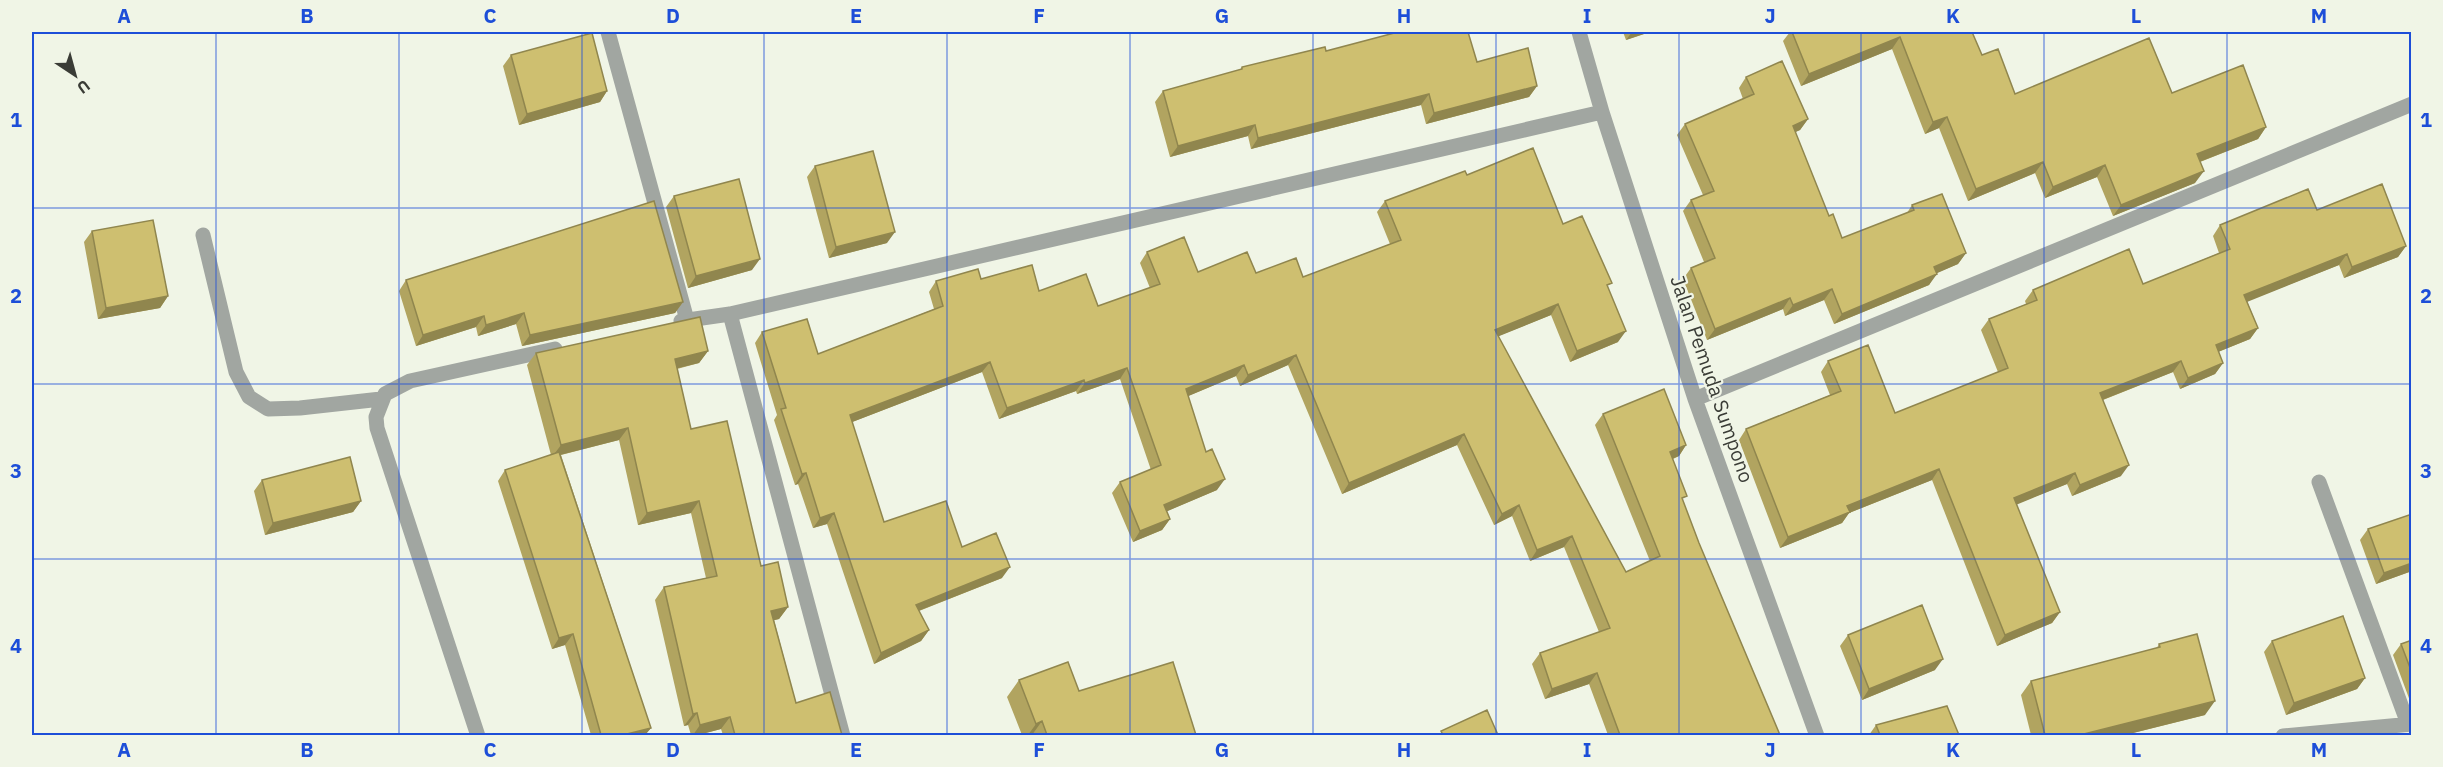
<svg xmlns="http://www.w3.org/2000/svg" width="2443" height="767" viewBox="0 0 2443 767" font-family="'IBM Plex Sans',sans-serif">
	<rect width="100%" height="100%" fill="#f0f5e6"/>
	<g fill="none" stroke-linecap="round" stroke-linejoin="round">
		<path stroke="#a1a6a1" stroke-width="15" d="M608,32L687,320
			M1579,32L1602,112L1695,399L1817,736
			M203,235L236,372L249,397L268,409L300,408L381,399
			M730,314L843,736
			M681,321L730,314L1602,112
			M1695,399L2412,104
			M2319,482L2408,724
			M478,736L377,428L376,417L385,394L410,381L555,349
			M2283,736L2412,724"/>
	</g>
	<path fill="#b1a460" d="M1623,32H1650L1626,40Z
		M1790,32H1972L1982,55L2015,94L2172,93L2266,127L2258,139L2200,162L2195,183L2113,216L2097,177L2045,198L2035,173L1968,201L1939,128L1925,134L1892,49L1801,86L1783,41Z
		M1326,51L1477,62L1537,86L1529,97L1426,124L1421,105L1251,149L1248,136L1170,157L1155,102L1163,91L1240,70L1242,67Z
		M511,55L607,91L600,102L519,125L503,66Z
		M1746,77L1808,119L1800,130L1795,132L1829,216L1842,238L1907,213L1912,205L1966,253L1958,264L1936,273L1929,285L1834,324L1824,300L1785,316L1783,309L1707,340L1683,279L1691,268L1704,262L1683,211L1691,200L1703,195L1677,135L1685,124L1743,99L1739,88Z
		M815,166L887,243L829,258L807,177Z
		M1467,175L1563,224L1608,288L1618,342L1570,362L1551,315L1498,336L1626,572L1650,561L1595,425L1603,414L1686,445L1679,456L1673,459L1683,502L1699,543L1780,735H1608L1589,684L1545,699L1532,664L1540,653L1599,632L1564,547L1530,561L1512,516L1494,525L1457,445L1342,494L1288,365L1240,386L1236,376L1188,396L1217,490L1167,511L1170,519L1162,530L1133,542L1112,493L1120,482L1151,470L1120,379L1077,394L1076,391L999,419L982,372L852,422L884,522L962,547L1002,578L919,611L929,630L921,641L874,664L827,524L813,528L798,484L795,485L774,420L777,415L755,343L762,332L818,354L934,309L929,292L936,281L981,279L1039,291L1098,306L1150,288L1140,263L1147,252L1198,272L1256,273L1303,277L1390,244L1377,212L1385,201Z
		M674,196L752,270L688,288L666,207Z
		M2317,210L2406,246L2398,257L2344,278L2339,265L2247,301L2258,328L2250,339L2218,352L2223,363L2215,374L2180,389L2173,372L2103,400L2121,476L2072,496L2067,484L2016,504L2060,612L2052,623L1997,646L1932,480L1849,513L1842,523L1780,548L1739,440L1746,429L1830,395L1821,372L1828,361L1895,413L1998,372L1981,330L1989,319L2026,304L2025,301L2033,290L2143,284L2219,253L2213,236L2220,225Z
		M92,231L168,296L160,308L98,319L84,242Z
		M406,280L683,302L675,313L522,346L516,324L478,336L476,327L416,346L399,291Z
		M708,351L699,363L677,369L691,429L761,566L788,607L779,619L774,620L796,703L842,735H723L721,729L698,735H691L688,725L684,726L655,600L664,587L706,578L691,513L638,525L619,440L561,455L651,728L645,735H591L565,645L552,649L498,481L505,470L551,455L527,365L536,353Z
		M262,480L361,501L353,512L265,535L254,491Z
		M2368,529L2412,571L2376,584L2360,540Z
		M1848,635L1935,670L1862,700L1840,646Z
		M2412,640V700L2410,701L2393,655L2401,644Z
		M2272,641L2365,678L2357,689L2286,715L2264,652Z
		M2159,644L2205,715L2125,735H2031L2021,695L2031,681L2157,648Z
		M1019,680L1079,691L1196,735H1022L1007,697Z
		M1876,725L1959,735H1869Z"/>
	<path fill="#90864e" d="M1632,32H1650L1626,40Z
		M1900,37L1892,49L1801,86L1809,74Z
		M1537,86L1529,97L1426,124L1434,113Z
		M607,91L600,102L519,125L527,114Z
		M1429,94L1421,105L1251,149L1258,138Z
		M1947,117L1939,128L1925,134L1933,122Z
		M1808,119L1800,130L1785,137L1793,126Z
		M1255,125L1248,136L1170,157L1178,146Z
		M2266,127L2258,139L2189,166L2197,154Z
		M2043,162L2035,173L1968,201L1976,189Z
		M2105,165L2097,177L2045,198L2053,187Z
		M2204,171L2195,183L2113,216L2121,205Z
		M895,232L887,243L829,258L836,247Z
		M2406,246L2398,257L2344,278L2352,267Z
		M1966,253L1958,264L1926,278L1934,267Z
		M2347,254L2339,265L2237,306L2244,295Z
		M760,259L752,270L688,288L696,276Z
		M1937,274L1929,285L1834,324L1842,314Z
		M1832,289L1824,300L1785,316L1793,305Z
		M168,296L160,308L98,319L106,308Z
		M1790,298L1783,309L1707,340L1715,329Z
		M683,302L675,313L522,346L530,335Z
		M1558,304L1551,315L1487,341L1495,330Z
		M524,313L516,324L478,336L486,325Z
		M484,316L476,327L416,346L423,335Z
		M2258,328L2250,339L2208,356L2216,345Z
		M1626,331L1618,342L1570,362L1577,351Z
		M708,351L699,363L666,371L675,359Z
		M1296,355L1288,365L1240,386L1248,375Z
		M2181,361L2173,372L2092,404L2100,393Z
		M990,362L982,372L842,426L850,415Z
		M2223,363L2215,374L2180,389L2188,378Z
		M1244,365L1236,376L1179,400L1186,389Z
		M1127,368L1120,379L1077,394L1085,383Z
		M1084,380L1076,391L999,419L1007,408Z
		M628,428L619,440L552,457L561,445Z
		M1464,434L1457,445L1342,494L1349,483Z
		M1686,445L1679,456L1662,463L1670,452Z
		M2129,465L2121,476L2072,496L2080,485Z
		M1939,469L1932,480L1849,513L1842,523L1780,548L1788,537L1847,506Z
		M806,473L798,484L795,485L802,474Z
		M2075,473L2067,484L2006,509L2014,498Z
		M1225,479L1217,490L1156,516L1164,505Z
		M361,501L353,512L265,535L273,523Z
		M699,501L691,513L638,525L647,513Z
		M1519,505L1512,516L1494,525L1502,514Z
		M834,513L827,524L813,528L820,518Z
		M1170,519L1162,530L1133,542L1140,531Z
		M1572,536L1564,547L1530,561L1537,550Z
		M2412,563V571L2376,584L2384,573Z
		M1010,567L1002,578L908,615L916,605Z
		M788,607L779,619L763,623L771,611Z
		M2060,612L2052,623L1997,646L2005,635Z
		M929,630L921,641L874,664L881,653Z
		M573,634L565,645L552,649L559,638Z
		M1943,659L1935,670L1862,700L1869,689Z
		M1597,673L1589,684L1545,699L1552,689Z
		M2365,678L2357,689L2286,715L2294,703Z
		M2215,701L2205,715L2125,735H2080Z
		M697,713L688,725L684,726L693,714Z
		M730,717L721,729L698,735H693L700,725Z
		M1042,721L1032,735H1028L1036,724Z
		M651,728L645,735H623Z"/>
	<path fill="#cebf70" stroke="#90864e" stroke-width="1.5" d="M1398,32H1468L1477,62L1528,48L1537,86L1434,113L1429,94L1258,138L1255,125L1178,146L1163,91L1242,69V67L1325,47L1326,51Z
		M1792,32H1972L1982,55L1998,49L2015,94L2149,38L2172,93L2243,65L2266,127L2197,154L2204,171L2121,205L2105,165L2053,187L2043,162L1976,189L1947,117L1933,122L1900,37L1809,74Z
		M592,33L607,91L527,114L511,55Z
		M1782,61L1808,119L1793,126L1829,216L1833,214L1842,238L1914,210L1912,205L1942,194L1966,253L1934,267L1937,274L1842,314L1832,289L1793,305L1790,298L1715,329L1691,268L1715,258L1691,200L1714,191L1685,124L1754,94L1746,77Z
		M1533,148L1563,224L1582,216L1612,283L1607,285L1626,331L1577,351L1558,304L1495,330L1626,572L1660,556L1603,414L1664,389L1686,445L1670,452L1687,496L1682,498L1699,543L1780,735H1620L1597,673L1552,689L1540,653L1610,628L1572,536L1537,550L1519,505L1502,514L1464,434L1349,483L1296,355L1248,375L1244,365L1186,389L1206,452L1212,449L1225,479L1164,505L1170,519L1140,531L1120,482L1161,465L1127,368L1085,383L1084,380L1007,408L990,362L850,415L884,522L946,501L962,547L996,533L1010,567L916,605L929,630L881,653L834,513L820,518L806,473L802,474L781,409L786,408L762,332L807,319L818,354L943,306L936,281L978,269L981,279L1032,265L1039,291L1086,274L1098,306L1160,284L1147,252L1184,237L1198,272L1247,252L1256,273L1296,258L1303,277L1401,240L1385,201L1465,171L1467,175Z
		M873,151L895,232L836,247L815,166Z
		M739,179L760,259L696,276L674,196Z
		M2382,184L2406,246L2352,267L2347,254L2244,295L2258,328L2216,345L2223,363L2188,378L2181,361L2100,393L2129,465L2080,485L2075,473L2014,498L2060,612L2005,635L1939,469L1847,506L1850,512L1788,537L1746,429L1841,391L1828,361L1868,345L1895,413L2008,368L1989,319L2037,300L2033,290L2129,249L2143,284L2230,249L2220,225L2308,189L2317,210Z
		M654,201L683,302L530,335L524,313L486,325L484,316L423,335L406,280Z
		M153,220L168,296L106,308L92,231Z
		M700,317L708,351L675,359L691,429L727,421L761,566L778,562L788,607L771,611L796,703L830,692L842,735H735L730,717L700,725L697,713L693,714L664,587L717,576L699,501L647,513L628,428L561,445L536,353Z
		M559,452L651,728L623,735H601L573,634L559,638L505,470Z
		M350,457L361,501L273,523L262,480Z
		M2412,514V563L2384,573L2368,529Z
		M1922,605L1943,659L1869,689L1848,635Z
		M2343,616L2365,678L2294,703L2272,641Z
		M2197,634L2215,701L2080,735H2045L2031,681L2160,647L2159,644Z
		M2412,640V673L2401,644Z
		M1068,662L1079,691L1173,662L1196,735H1047L1042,721L1036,724L1019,680Z
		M1947,706L1959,735H1880L1876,725Z
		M1487,710L1498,735H1443L1441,731Z"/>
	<path fill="none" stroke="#1d4ed8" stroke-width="1.5" stroke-opacity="0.55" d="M216,32V736M399,32V736M582,32V736M764,32V736M947,32V736M1130,32V736M1313,32V736M1496,32V736M1679,32V736M1861,32V736M2044,32V736M2227,32V736M32,208H2412M32,384H2412M32,559H2412"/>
	<g text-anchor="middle" stroke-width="4.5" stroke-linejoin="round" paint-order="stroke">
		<g font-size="20" fill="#3a3c36" stroke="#f0f5e6">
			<text transform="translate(1712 379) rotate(71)" y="7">Jalan Pemuda Sumpono</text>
		</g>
	</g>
	<rect width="2443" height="767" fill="none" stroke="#f0f5e6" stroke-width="66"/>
	<g transform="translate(75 75) rotate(144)" stroke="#f0f5e6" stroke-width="4.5" paint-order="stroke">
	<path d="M0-4.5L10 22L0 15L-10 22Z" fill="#3a3c36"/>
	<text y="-9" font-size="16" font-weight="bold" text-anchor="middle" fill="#3a3c36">U</text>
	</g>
	<rect x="33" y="33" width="2377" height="701" fill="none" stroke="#1d4ed8" stroke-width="2"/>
	<g font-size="20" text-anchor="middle" font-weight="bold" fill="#1d4ed8">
		<text x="124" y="23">A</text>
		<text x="307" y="23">B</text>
		<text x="490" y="23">C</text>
		<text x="673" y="23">D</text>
		<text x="856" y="23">E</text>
		<text x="1039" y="23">F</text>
		<text x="1222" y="23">G</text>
		<text x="1404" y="23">H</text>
		<text x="1587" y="23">I</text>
		<text x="1770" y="23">J</text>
		<text x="1953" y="23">K</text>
		<text x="2136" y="23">L</text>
		<text x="2319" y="23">M</text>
		<text x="16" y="127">1</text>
		<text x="2426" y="127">1</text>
		<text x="16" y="303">2</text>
		<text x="2426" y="303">2</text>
		<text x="16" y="478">3</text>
		<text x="2426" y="478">3</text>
		<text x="16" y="653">4</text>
		<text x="2426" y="653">4</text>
		<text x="124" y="757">A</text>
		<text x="307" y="757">B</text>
		<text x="490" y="757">C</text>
		<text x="673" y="757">D</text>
		<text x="856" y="757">E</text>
		<text x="1039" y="757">F</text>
		<text x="1222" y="757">G</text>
		<text x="1404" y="757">H</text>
		<text x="1587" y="757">I</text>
		<text x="1770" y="757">J</text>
		<text x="1953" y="757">K</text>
		<text x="2136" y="757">L</text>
		<text x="2319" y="757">M</text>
	</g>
</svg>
